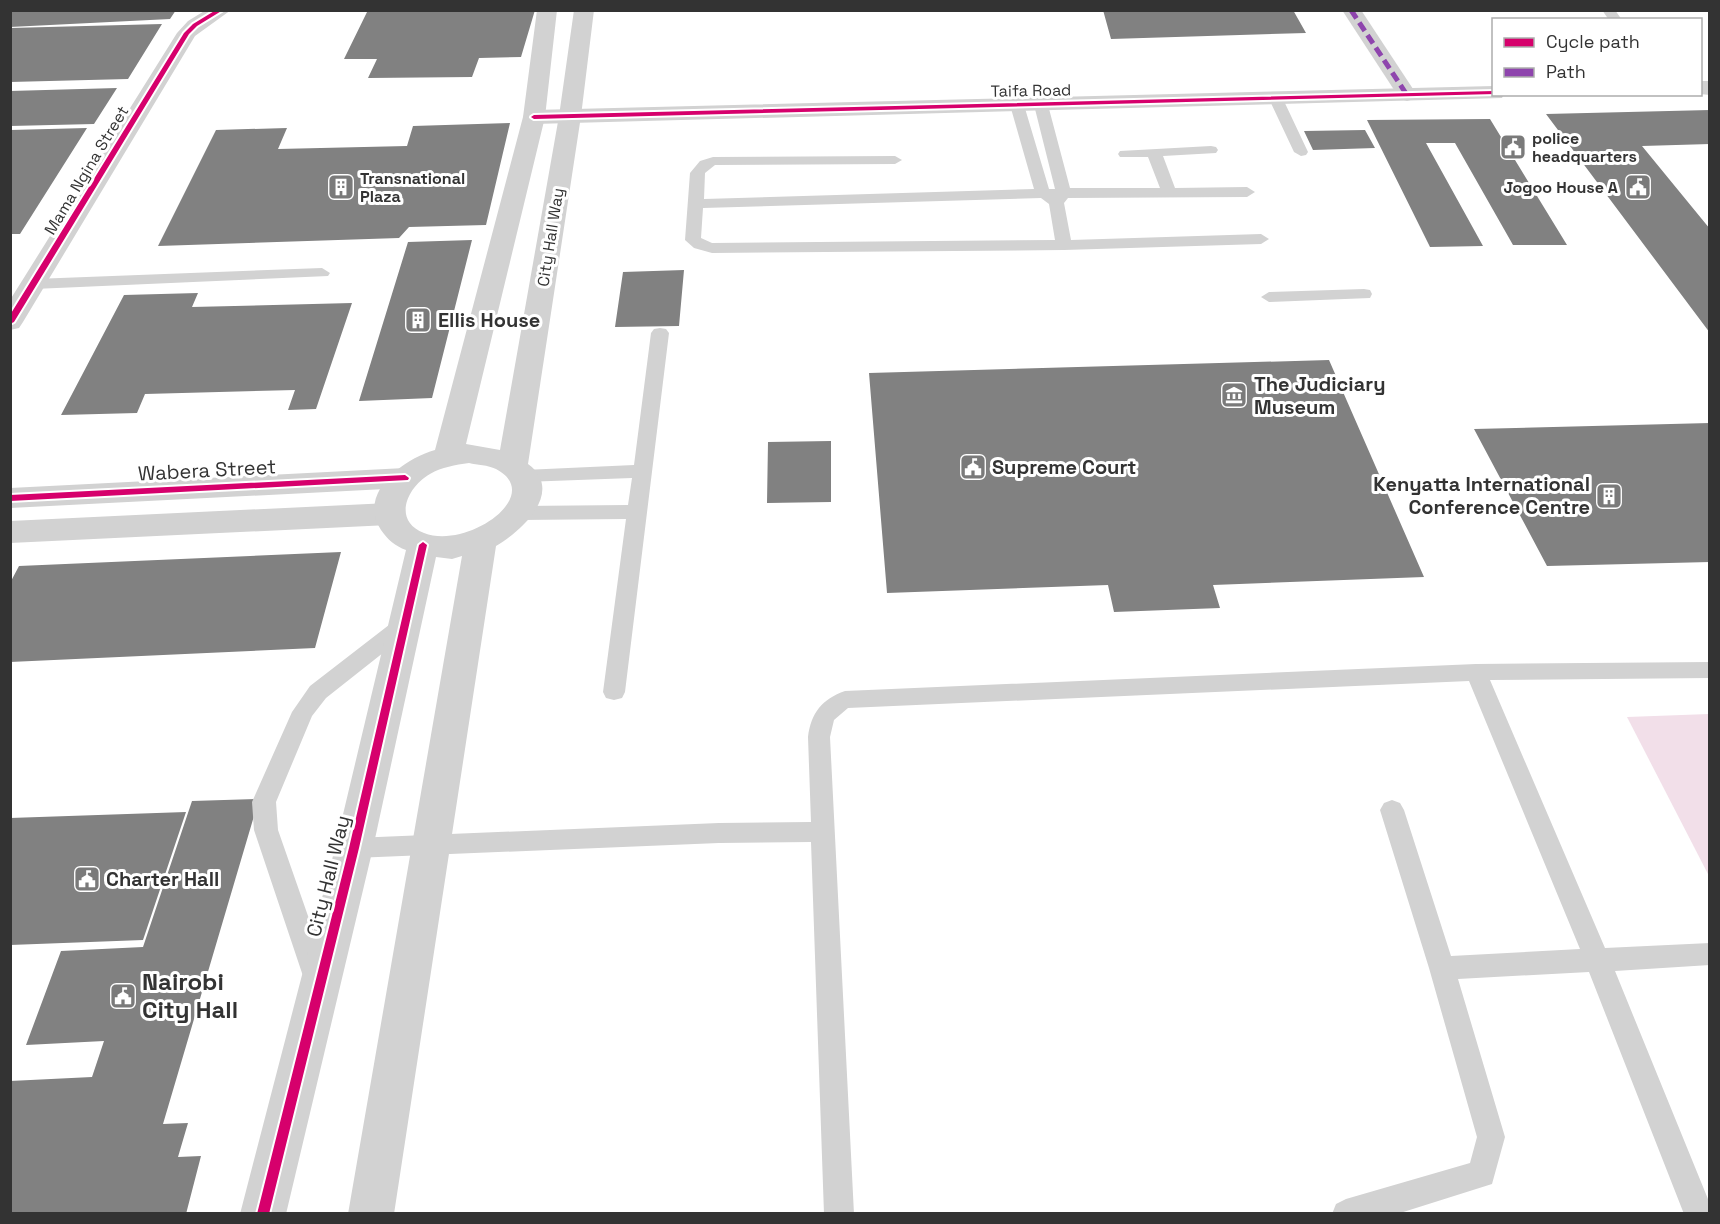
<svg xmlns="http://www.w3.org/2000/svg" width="1720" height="1224" viewBox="0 0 1720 1224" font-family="'Space Grotesk',sans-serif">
	<rect width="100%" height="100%" fill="#fff"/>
	<path fill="#f2dfe9" d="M1709,714H1710L1709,876L1627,717Z"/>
	<path fill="#818181" d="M10,10H176L170,19L10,27Z
		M368,10H535L521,57L479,58L472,77L368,78L377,59H344Z
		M1103,10H1293L1306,33L1111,39Z
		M162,24L128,79L10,82V28Z
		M117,88L94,124L10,126V91Z
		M1710,110V144L1642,146L1710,229V333L1546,114Z
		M1490,119L1567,245H1513L1455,143H1426L1483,246L1430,247L1367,120Z
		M510,123L486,225L409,227L399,238L158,246L216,130L287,128L278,149L407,146L413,126Z
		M87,128L20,234H10V130Z
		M1365,130L1375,148L1313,150L1304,131Z
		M472,240L432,398L359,401L408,242Z
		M684,270L679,326L615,327L623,272Z
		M198,293L192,307L352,303L316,409L288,410L295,390L145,394L137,413L61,415L124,295Z
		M1329,360L1424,577L1213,585L1220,608L1114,612L1108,585L887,593L869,373Z
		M1710,423V562L1547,566L1474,429Z
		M831,441V502L767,503L768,442Z
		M341,552L315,648L10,662V583L19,566Z
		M259,799L163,1124L188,1123L178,1157L201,1156L186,1214H10V1081L92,1077L104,1041L26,1045L61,951L143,947L192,801Z
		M186,812L143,940L10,945V818Z"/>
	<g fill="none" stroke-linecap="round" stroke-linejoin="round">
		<path fill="#d2d2d2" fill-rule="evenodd" d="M1602,10H1615L1622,20H1609Z
			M1276,95L1283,99L1308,152L1306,155L1301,156L1294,152L1269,99Z
			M1017,101L1024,105L1049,189H1055L1034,105L1041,101L1048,105L1070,188H1160L1148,157H1120L1118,154L1120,151L1211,146L1216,147L1218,150L1216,153L1163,156L1175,188L1247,187L1255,192L1247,197L1068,198L1064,203L1071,240L1261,234L1269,239L1261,244L1064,250L712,253L694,248L685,240L690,173L700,161L713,157L895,156L902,160L895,164L715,165L705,173L704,199L1034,189L1010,105ZM1041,198L1049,204L1055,240L712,243L701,238L703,208Z
			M322,268L330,273L328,276L34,289L26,284L34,279Z
			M1364,289L1370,290L1372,294L1370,298L1269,302L1261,297L1269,292Z
			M660,328L666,329L669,333L625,692L622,698L614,700L606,698L603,692L626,519L520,520L513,518L510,513L513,508L520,506L628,505L632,478L524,482L517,481L514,476L517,471L524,470L634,465L651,333L654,329Z
			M405,616L412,618L416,624L412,630L326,698L312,716L276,802L278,830L330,979L326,987L317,991L308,987L304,979L254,830L252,802L292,712L310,686L398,618Z
			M1710,662V678L1490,680L1605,948L1710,943V965L1615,971L1710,1204V1214H1684L1589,972L1458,979L1505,1137L1492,1184L1397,1214H1332L1336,1204L1346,1199L1470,1163L1477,1137L1429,968L1380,810L1384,803L1392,800L1400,803L1404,810L1451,956L1580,949L1469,681L848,708L834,720L830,737L854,1214H824L811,842L719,843L354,858L345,855L342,848L345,841L354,838L719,823L811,822L808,737C811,713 822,699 845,691L1476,664Z"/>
		<path fill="#d2d2d2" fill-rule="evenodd" d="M1342,10H1361L1417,95L1414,99L1407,101L1400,99Z"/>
		<path fill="#d2d2d2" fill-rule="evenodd" d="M206,10H231L195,36L23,322L19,328L10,330V300L177,33L188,21Z
			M1700,81H1710V95L1700,94Z
			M1494,86V94H1504L1502,98L534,124L526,122L523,117L526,112L534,110Z
			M405,468L416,471L420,478L416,485L405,488L10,508V488Z
			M389,503L400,507L404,514L400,521L389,525L10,543V521Z"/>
		<path fill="#d2d2d2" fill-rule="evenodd" d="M537,10H557L545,117L466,444L500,450L559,116L574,10H594L581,116L528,464C565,491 522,531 496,546L394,1214H348L462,556L452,559L436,557L373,848L286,1214H240L335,848L406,550C395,546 388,540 381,530C357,493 403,459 435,450L523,117ZM469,463C477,465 488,465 496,469C546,495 467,550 424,533C392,521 407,487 430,474C442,467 455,465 469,463Z"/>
		<path stroke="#8e44ad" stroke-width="5" stroke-dasharray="10 5" stroke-linecap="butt" d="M1351,10L1407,95"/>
		<defs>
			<path id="cycleway" d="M216,10H223L197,26L189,34L14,322L10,324V315L184,33L193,24Z
				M1494,91V94H1495L534,119L531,117L534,115Z
				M405,475L409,478L408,480L10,501V495Z
				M423,542L427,545L359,848L269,1214H257L349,848L419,545Z"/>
		</defs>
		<use href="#cycleway" stroke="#fff" stroke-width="4"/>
		<use href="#cycleway" fill="#d6006c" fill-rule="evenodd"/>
	</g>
	<defs>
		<symbol id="civic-square" viewBox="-11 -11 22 22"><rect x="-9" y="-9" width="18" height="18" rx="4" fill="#7a7a7a" stroke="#fff"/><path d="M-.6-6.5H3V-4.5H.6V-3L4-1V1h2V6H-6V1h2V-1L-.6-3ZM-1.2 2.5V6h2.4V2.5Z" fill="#fff"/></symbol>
		<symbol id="building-square" viewBox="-11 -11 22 22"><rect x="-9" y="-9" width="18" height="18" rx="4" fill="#7a7a7a" stroke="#fff"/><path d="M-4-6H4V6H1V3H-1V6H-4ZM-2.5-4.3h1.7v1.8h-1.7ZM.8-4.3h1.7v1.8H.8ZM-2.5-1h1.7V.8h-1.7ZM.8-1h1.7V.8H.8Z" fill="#fff"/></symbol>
		<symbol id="museum-square" viewBox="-11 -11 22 22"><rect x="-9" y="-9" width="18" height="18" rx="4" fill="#7a7a7a" stroke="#fff"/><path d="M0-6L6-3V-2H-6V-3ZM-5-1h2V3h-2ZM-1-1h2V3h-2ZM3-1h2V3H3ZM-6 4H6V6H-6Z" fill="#fff"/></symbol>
	</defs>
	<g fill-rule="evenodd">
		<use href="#civic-square" x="1498" y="132" width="30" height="30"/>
		<use href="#building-square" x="326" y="172" width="30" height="30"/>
		<use href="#civic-square" x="1623" y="172" width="30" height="30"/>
		<use href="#building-square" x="403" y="305" width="30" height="30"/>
		<use href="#museum-square" x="1219" y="380" width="30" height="30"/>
		<use href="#civic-square" x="958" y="452" width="30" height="30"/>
		<use href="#building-square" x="1594" y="481" width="30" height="30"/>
		<use href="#civic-square" x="72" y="864" width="30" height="30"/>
		<use href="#civic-square" x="108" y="981" width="30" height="30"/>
	</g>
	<g text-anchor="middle" stroke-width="6" stroke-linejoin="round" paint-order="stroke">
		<g font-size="16" fill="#333" stroke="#fff">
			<text transform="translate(1031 90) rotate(-1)" y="6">Taifa Road</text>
			<text transform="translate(86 170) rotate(-59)" y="6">Mama Ngina Street</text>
			<text transform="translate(550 237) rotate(-81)" y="6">City Hall Way</text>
		</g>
		<g font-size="16" font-weight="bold" fill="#333" stroke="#fff" text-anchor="start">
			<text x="1532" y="144">police<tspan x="1532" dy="18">headquarters</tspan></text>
			<text x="360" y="184">Transnational<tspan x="360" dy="18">Plaza</tspan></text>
			<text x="1618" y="193" text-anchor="end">Jogoo House A</text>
		</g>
		<g font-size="20" font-weight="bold" fill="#333" stroke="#fff" text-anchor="start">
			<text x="438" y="327">Ellis House</text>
			<text x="1254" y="391">The Judiciary<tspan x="1254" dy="23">Museum</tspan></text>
			<text x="992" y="474">Supreme Court</text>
			<text x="1590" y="491" text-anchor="end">Kenyatta International<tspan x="1590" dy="23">Conference Centre</tspan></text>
			<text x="106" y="886">Charter Hall</text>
		</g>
		<g font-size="20" fill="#333" stroke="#fff">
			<text transform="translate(207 470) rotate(-3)" y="7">Wabera Street</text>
			<text transform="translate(328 876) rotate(-76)" y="7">City Hall Way</text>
		</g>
		<g font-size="24" font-weight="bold" fill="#333" stroke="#fff" text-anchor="start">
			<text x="142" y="990">Nairobi<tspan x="142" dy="28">City Hall</tspan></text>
		</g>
	</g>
	<rect width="1720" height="1224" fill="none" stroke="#333333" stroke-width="24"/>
	<rect x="1492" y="18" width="210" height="78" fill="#ffffff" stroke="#adadad" stroke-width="1.5"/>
	<rect x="1504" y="38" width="30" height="9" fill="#d6006c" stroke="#adadad" stroke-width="1.5"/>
	<text x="1546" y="48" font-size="18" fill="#333333">Cycle path</text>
	<rect x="1504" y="68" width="30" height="9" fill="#8e44ad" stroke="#adadad" stroke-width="1.5"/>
	<text x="1546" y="78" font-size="18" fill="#333333">Path</text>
</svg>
